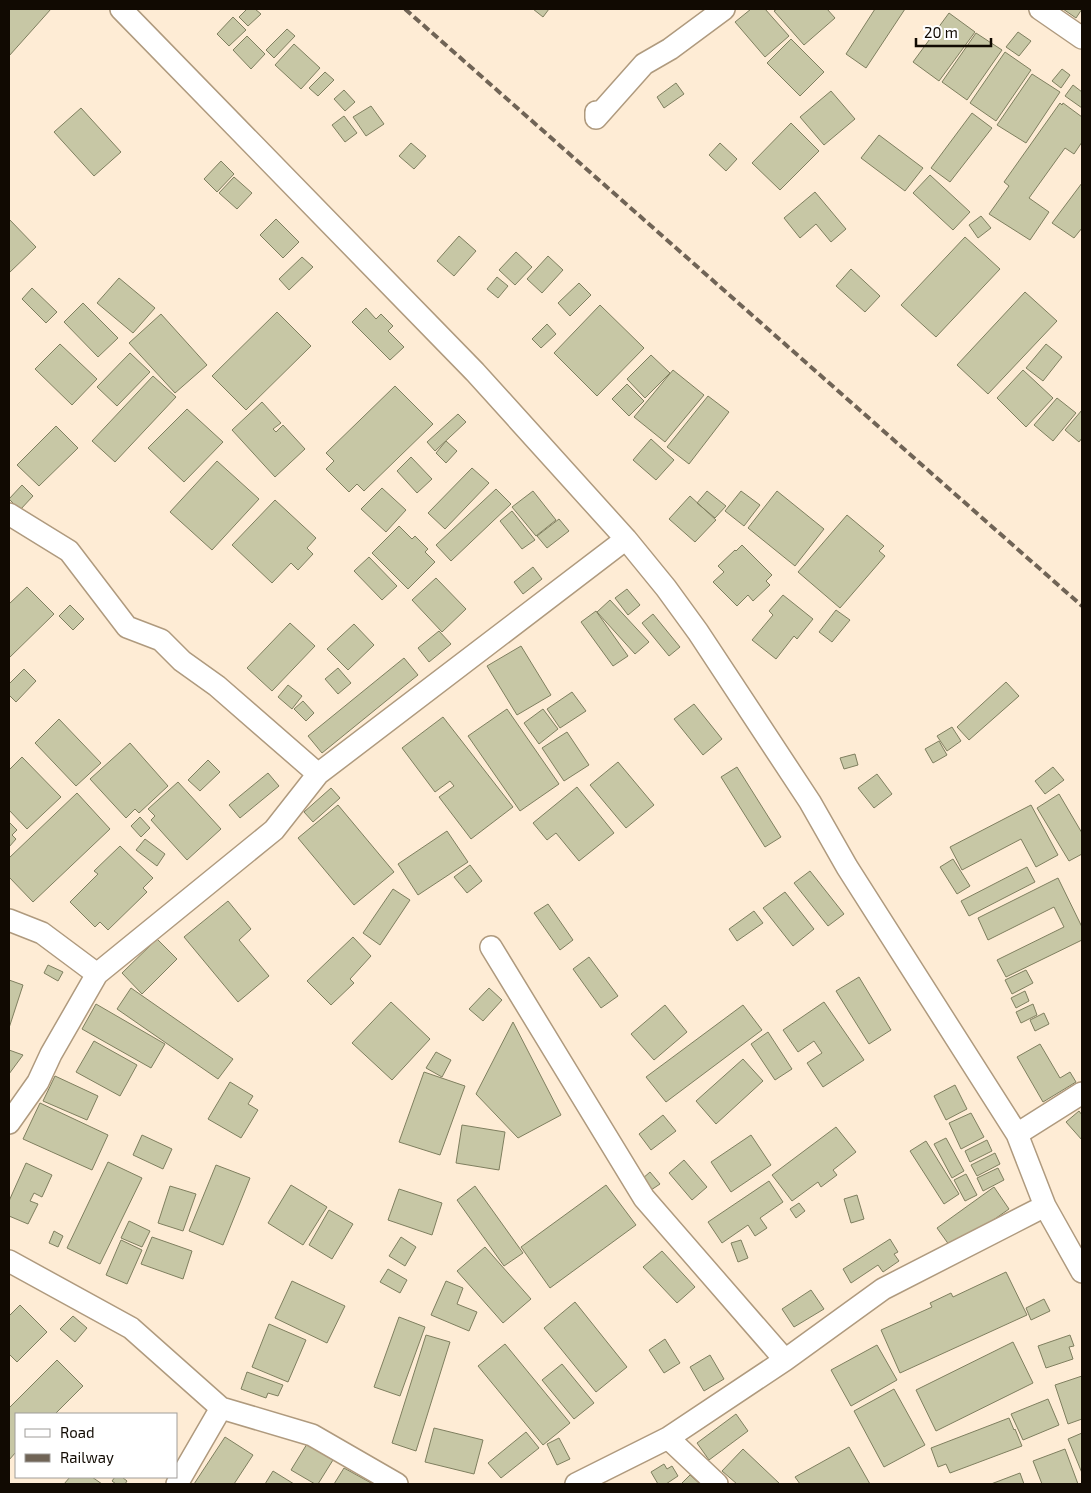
<svg xmlns="http://www.w3.org/2000/svg" width="1091" height="1493" viewBox="0 0 1091 1493" font-family="'Exo 2',sans-serif">
	<rect width="100%" height="100%" fill="#feecd5"/>
	<path fill="#c7c7a5" stroke="#7f7f5f" d="M9,9H51L9,56Z
		M247,9H255L261,14L248,26L239,17Z
		M533,9H549L543,17Z
		M751,9H765L789,36L765,57L735,22Z
		M777,9H827L835,18L804,45L774,11Z
		M875,9H905L866,68L846,54Z
		M1063,9H1082L1076,18Z
		M949,13L975,32L939,81L913,62Z
		M233,17L246,30L229,46L217,34Z
		M287,29L295,36L274,58L266,50Z
		M1018,32L1031,41L1019,56L1006,47Z
		M976,33L1002,50L967,100L942,82Z
		M247,36L265,54L251,69L233,50Z
		M791,39L824,72L800,96L767,63Z
		M294,44L320,68L301,89L275,65Z
		M1005,52L1031,70L996,121L970,103Z
		M1062,69L1070,75L1061,88L1052,81Z
		M325,72L334,80L318,96L309,88Z
		M1032,74L1060,92L1026,143L997,125Z
		M676,83L684,94L664,108L657,97Z
		M1073,85L1082,92V108L1065,96Z
		M344,90L355,102L345,111L334,99Z
		M831,91L855,119L824,145L800,117Z
		M1060,103L1062,105L1063,103L1082,117V142L1074,154L1065,148L1029,198L1049,212L1030,240L989,214L1009,186L1004,182Z
		M371,106L384,124L366,136L353,117Z
		M81,108L121,152L94,176L54,132Z
		M972,113L992,128L950,182L931,168Z
		M344,116L357,133L345,142L332,125Z
		M791,123L819,151L780,190L752,163Z
		M879,135L923,168L905,191L861,158Z
		M411,143L426,156L414,169L399,156Z
		M720,143L737,159L726,171L709,155Z
		M221,161L234,174L217,192L204,179Z
		M930,175L970,212L953,230L913,193Z
		M234,177L252,193L237,209L219,193Z
		M1082,183V228L1074,238L1052,223Z
		M815,192L846,229L831,242L816,224L800,238L784,218Z
		M981,216L991,228L978,238L969,225Z
		M9,219L36,247L9,273Z
		M276,219L299,242L283,258L260,235Z
		M459,236L476,251L454,276L437,261Z
		M965,237L1000,269L936,337L901,305Z
		M516,252L532,267L515,285L499,270Z
		M548,256L563,270L542,293L527,279Z
		M302,257L313,267L289,290L279,279Z
		M851,269L880,296L865,312L836,286Z
		M497,277L508,286L498,298L487,289Z
		M119,278L155,308L133,333L97,303Z
		M579,283L591,295L570,316L558,303Z
		M32,288L57,312L46,323L22,299Z
		M1025,292L1057,321L988,394L957,365Z
		M83,303L118,338L98,357L64,322Z
		M600,305L644,348L597,396L554,353Z
		M366,308L376,319L381,314L393,326L388,331L404,347L390,360L352,322Z
		M277,312L311,346L246,410L212,376Z
		M161,314L207,365L175,393L129,343Z
		M547,324L556,334L541,348L532,339Z
		M60,344L97,379L72,405L35,369Z
		M1046,344L1062,357L1043,381L1026,368Z
		M130,353L150,372L117,406L97,387Z
		M651,355L670,373L645,398L627,379Z
		M673,370L704,395L665,442L634,417Z
		M1023,370L1053,398L1026,427L997,398Z
		M153,376L176,397L115,462L92,441Z
		M627,384L644,401L629,416L612,399Z
		M395,386L433,424L364,491L357,484L349,492L326,469L334,461L326,453Z
		M708,396L729,412L689,464L667,447Z
		M1057,398L1076,413L1053,441L1034,425Z
		M262,402L281,423L273,429L276,432L283,425L305,449L275,477L232,430Z
		M187,409L223,442L184,482L148,448Z
		M1082,410V438L1079,442L1065,430Z
		M458,414L466,422L435,451L427,442Z
		M56,426L78,448L39,486L17,465Z
		M651,439L674,460L656,480L633,460Z
		M446,441L457,451L446,463L436,453Z
		M411,457L432,479L417,493L397,471Z
		M217,461L259,499L212,550L170,512Z
		M472,468L489,483L445,529L428,513Z
		M22,485L33,496L20,510L9,499Z
		M382,488L406,510L386,532L361,509Z
		M496,489L511,504L451,561L436,545Z
		M533,491L556,520L536,536L512,507Z
		M707,491L726,506L715,518L697,503Z
		M741,491L760,505L744,526L725,511Z
		M777,491L824,529L795,566L748,528Z
		M690,496L716,520L695,542L669,519Z
		M275,500L316,538L307,548L313,554L298,570L291,563L272,583L232,545Z
		M512,511L535,540L522,549L500,521Z
		M847,515L884,546L879,551L885,556L840,608L798,572Z
		M559,519L569,531L547,548L537,536Z
		M399,526L412,539L415,536L428,549L425,552L435,562L408,589L372,553Z
		M742,545L772,575L766,581L770,585L753,601L748,595L737,606L713,582L724,572L718,566L735,550L736,551Z
		M369,557L397,586L382,600L354,571Z
		M533,567L542,579L523,594L514,582Z
		M436,578L466,609L442,632L412,600Z
		M27,587L54,614L9,658V604Z
		M627,589L640,605L628,615L615,598Z
		M783,595L813,619L797,639L794,636L776,659L752,640L773,615L769,611Z
		M610,600L649,642L635,654L597,612Z
		M70,605L84,619L73,630L59,616Z
		M836,610L850,620L832,642L819,632Z
		M596,611L628,656L613,666L581,622Z
		M653,614L680,647L669,656L642,623Z
		M290,623L315,646L272,691L247,668Z
		M354,624L374,645L348,670L327,649Z
		M439,631L451,644L429,662L418,648Z
		M521,646L551,695L517,715L487,666Z
		M404,658L418,675L322,753L308,736Z
		M338,668L351,683L338,694L325,679Z
		M24,669L36,681L16,702L9,695V684Z
		M1006,682L1019,696L969,740L957,727Z
		M288,685L302,696L292,709L278,697Z
		M572,692L586,711L560,728L547,709Z
		M303,701L314,713L306,721L294,709Z
		M694,704L722,739L703,755L674,719Z
		M507,709L559,784L520,811L468,736Z
		M543,709L558,729L539,744L524,723Z
		M443,717L513,807L471,839L439,797L454,786L450,781L435,792L402,748Z
		M59,719L101,763L76,786L35,743Z
		M952,727L961,741L947,751L937,736Z
		M567,732L589,765L564,781L542,748Z
		M939,741L947,755L933,763L925,749Z
		M130,743L168,786L139,813L135,809L126,818L90,779Z
		M855,754L858,765L844,769L840,758Z
		M22,757L61,797L27,829L9,810V770Z
		M208,760L220,772L200,791L188,780Z
		M618,762L654,805L626,828L590,785Z
		M737,767L781,837L765,847L721,777Z
		M1053,767L1064,780L1045,794L1035,781Z
		M268,773L279,786L240,818L229,805Z
		M877,774L892,794L874,808L858,788Z
		M178,782L221,829L187,860L151,820L155,816L148,809Z
		M577,787L614,833L579,861L556,833L547,840L533,823Z
		M331,788L340,798L313,822L304,812Z
		M77,793L110,829L33,902L9,877V858Z
		M1059,794L1082,833V854L1069,861L1037,808Z
		M338,805L394,872L354,905L298,838Z
		M1031,805L1058,855L1036,867L1021,839L962,870L950,847Z
		M140,817L150,828L141,837L131,826Z
		M9,822L17,830L12,835L16,839L9,847Z
		M447,831L468,862L418,895L398,864Z
		M145,839L165,854L157,866L136,850Z
		M120,846L153,878L143,888L147,892L108,930L100,922L95,927L70,902L98,874L94,871Z
		M953,859L970,886L957,894L940,867Z
		M470,865L482,881L467,893L454,877Z
		M1027,867L1035,882L969,916L961,901Z
		M810,871L844,914L828,926L794,883Z
		M1058,878L1082,927V940L1006,977L997,960L1064,927L1054,907L988,940L978,918Z
		M393,889L410,900L380,945L363,933Z
		M785,892L814,929L793,946L763,908Z
		M228,901L251,929L239,940L269,976L238,1002L184,937Z
		M548,904L573,940L560,950L534,913Z
		M754,911L763,923L737,941L729,929Z
		M353,937L371,956L350,979L354,983L331,1005L307,981Z
		M157,939L177,959L142,994L122,973Z
		M589,957L618,996L601,1008L573,969Z
		M48,965L63,972L58,981L44,973Z
		M1026,970L1033,983L1012,994L1005,980Z
		M859,977L891,1030L869,1044L836,991Z
		M9,980L23,985L9,1028Z
		M131,988L233,1059L218,1079L117,1009Z
		M489,988L502,1000L483,1021L469,1009Z
		M1025,991L1029,1001L1016,1008L1011,998Z
		M391,1002L430,1039L392,1080L352,1043Z
		M824,1002L864,1060L823,1087L807,1063L822,1053L814,1041L798,1052L783,1030Z
		M96,1004L165,1044L151,1068L82,1029Z
		M1033,1004L1037,1015L1021,1023L1016,1012Z
		M665,1005L687,1032L654,1060L631,1034Z
		M743,1005L762,1030L666,1102L646,1077Z
		M1044,1013L1049,1024L1035,1031L1030,1020Z
		M513,1022L561,1115L518,1138L476,1094Z
		M768,1032L792,1069L775,1080L751,1044Z
		M94,1041L137,1065L120,1096L76,1072Z
		M1040,1044L1060,1078L1070,1072L1076,1082L1043,1102L1017,1057Z
		M9,1050L23,1055L9,1074Z
		M436,1052L451,1060L442,1077L426,1068Z
		M743,1059L763,1081L716,1124L696,1101Z
		M424,1072L465,1086L440,1155L399,1142Z
		M55,1076L98,1096L87,1120L43,1101Z
		M230,1082L253,1096L248,1104L258,1110L241,1138L208,1119Z
		M955,1085L967,1109L946,1120L934,1096Z
		M40,1103L108,1135L92,1170L23,1139Z
		M1079,1111L1082,1115V1140L1066,1122Z
		M971,1113L984,1137L961,1149L949,1123Z
		M663,1115L676,1131L651,1150L639,1134Z
		M462,1125L505,1132L499,1170L456,1163Z
		M836,1127L856,1152L833,1170L837,1175L821,1187L818,1182L792,1201L772,1175Z
		M142,1135L172,1149L163,1169L133,1155Z
		M751,1135L771,1165L731,1192L711,1162Z
		M946,1138L964,1171L952,1178L934,1144Z
		M987,1140L992,1151L970,1162L965,1151Z
		M926,1141L959,1194L944,1204L910,1151Z
		M995,1153L1000,1164L977,1176L971,1165Z
		M684,1160L707,1187L692,1200L669,1173Z
		M108,1162L142,1178L100,1264L67,1248Z
		M26,1163L52,1175L42,1197L34,1193L30,1201L38,1204L28,1224L9,1216V1201Z
		M216,1165L250,1178L223,1245L189,1231Z
		M998,1168L1004,1180L983,1191L977,1178Z
		M650,1172L660,1184L651,1190L642,1179Z
		M966,1174L977,1195L965,1201L954,1180Z
		M769,1181L783,1202L760,1218L767,1228L755,1236L748,1225L722,1243L708,1222Z
		M291,1185L327,1207L303,1245L268,1223Z
		M606,1185L636,1225L550,1288L521,1247Z
		M170,1186L196,1194L183,1231L158,1223Z
		M475,1186L523,1253L504,1266L457,1200Z
		M994,1187L1009,1209L952,1249L937,1228Z
		M399,1189L442,1203L432,1235L388,1220Z
		M857,1195L864,1219L851,1223L844,1199Z
		M799,1203L805,1211L796,1218L790,1209Z
		M329,1210L353,1224L332,1259L309,1245Z
		M129,1221L150,1231L142,1247L121,1238Z
		M54,1231L63,1236L58,1247L49,1243Z
		M152,1237L192,1251L183,1279L141,1264Z
		M401,1237L416,1247L405,1266L389,1256Z
		M890,1239L898,1252L894,1254L899,1261L883,1272L878,1265L851,1283L843,1269Z
		M121,1240L142,1250L127,1284L106,1275Z
		M741,1240L748,1258L738,1262L731,1243Z
		M485,1247L531,1299L503,1323L457,1271Z
		M662,1251L695,1287L677,1303L643,1267Z
		M388,1269L407,1280L400,1293L380,1282Z
		M1006,1272L1027,1315L900,1373L881,1330L932,1307L930,1303L951,1293L953,1297Z
		M292,1281L345,1306L327,1343L275,1318Z
		M446,1281L463,1288L457,1304L477,1312L469,1331L431,1315Z
		M811,1290L824,1309L794,1327L782,1309Z
		M1044,1299L1050,1311L1031,1320L1026,1308Z
		M575,1302L627,1367L596,1392L544,1328Z
		M20,1305L47,1332L17,1362L9,1354V1316Z
		M73,1316L87,1328L75,1342L60,1329Z
		M399,1317L425,1327L400,1396L374,1387Z
		M269,1324L306,1340L288,1382L252,1367Z
		M426,1335L450,1342L416,1451L392,1443Z
		M1070,1335L1074,1346L1069,1347L1073,1359L1046,1368L1038,1346Z
		M665,1339L680,1363L664,1373L649,1350Z
		M1013,1342L1033,1383L936,1431L916,1390Z
		M505,1344L570,1423L543,1445L478,1366Z
		M877,1345L897,1380L851,1406L831,1370Z
		M710,1355L724,1379L704,1391L690,1367Z
		M57,1360L83,1386L55,1414H16V1452L9,1460V1408Z
		M562,1364L594,1403L574,1419L542,1380Z
		M247,1372L283,1385L278,1396L268,1393L266,1398L241,1389Z
		M1082,1376V1419L1068,1424L1055,1385Z
		M894,1389L925,1445L884,1467L854,1411Z
		M1048,1399L1059,1425L1023,1440L1011,1414Z
		M736,1414L748,1431L709,1460L697,1443Z
		M1009,1418L1014,1430L1015,1429L1022,1446L950,1473L946,1464L938,1467L931,1448Z
		M434,1428L483,1440L474,1474L425,1462Z
		M526,1432L539,1448L501,1478L488,1463Z
		M1082,1433V1473L1068,1439Z
		M225,1437L253,1455L234,1484H194Z
		M559,1438L570,1459L557,1465L547,1444Z
		M307,1444L333,1460L318,1484H315L291,1470Z
		M849,1447L870,1484H800L795,1477Z
		M743,1449L780,1484H737L722,1471Z
		M1065,1449L1078,1484H1042L1033,1461Z
		M664,1464L667,1469L672,1466L678,1476L666,1484H658L651,1472Z
		M344,1468L373,1484H334Z
		M273,1471L294,1484H265Z
		M1020,1473L1024,1484H991Z
		M690,1475L700,1484H681Z
		M70,1477H92L102,1484H64Z
		M115,1477H122L127,1481L125,1484H116L112,1481Z"/>
	<g fill="none" stroke-linecap="round" stroke-linejoin="round">
		<defs>
			<path id="minor" d="M121,9L475,372L626,539L666,588L698,632L810,802L847,867L1017,1134L1045,1206L1082,1272
				M1040,9L1082,38
				M596,112V118L644,64L670,49L724,9
				M9,514L69,551L127,627L161,640L182,661L217,686L318,774
				M9,920L42,933L97,974
				M491,947L644,1198L785,1360
				M9,1123L38,1082L51,1054L97,974L274,830L318,774L626,539
				M1017,1134L1082,1093
				M9,1261L131,1328L221,1408L312,1435L397,1484
				M668,1438L717,1484
				M177,1484L221,1408
				M576,1484L668,1438L785,1360L883,1289L1045,1206"/>
		</defs>
		<use href="#minor" stroke="#af9a7e" stroke-width="24"/>
		<use href="#minor" stroke="#fff" stroke-width="21"/>
		<path stroke="#706456" stroke-width="4" stroke-dasharray="8 4" stroke-linecap="butt" d="M405,9L1082,606"/>
	</g>
	<rect width="1091" height="1493" fill="none" stroke="#110a02" stroke-width="20"/>
	<rect x="15" y="1413" width="162" height="65" fill="#ffffff" stroke="#a09d9a"/>
	<rect x="25" y="1429" width="25" height="8" fill="#ffffff" stroke="#a09d9a"/>
	<text x="60" y="1438" font-size="15" fill="#110a02">Road</text>
	<rect x="25" y="1454" width="25" height="8" fill="#706456" stroke="#a09d9a"/>
	<text x="60" y="1463" font-size="15" fill="#110a02">Railway</text>
	<path d="M916 38v8h75v-8" fill="none" stroke="#110a02" stroke-width="2.5"/>
	<text x="924" y="38" font-size="15" fill="#110a02" stroke="#ffffff" stroke-width="4" paint-order="stroke">20 m</text>
</svg>
